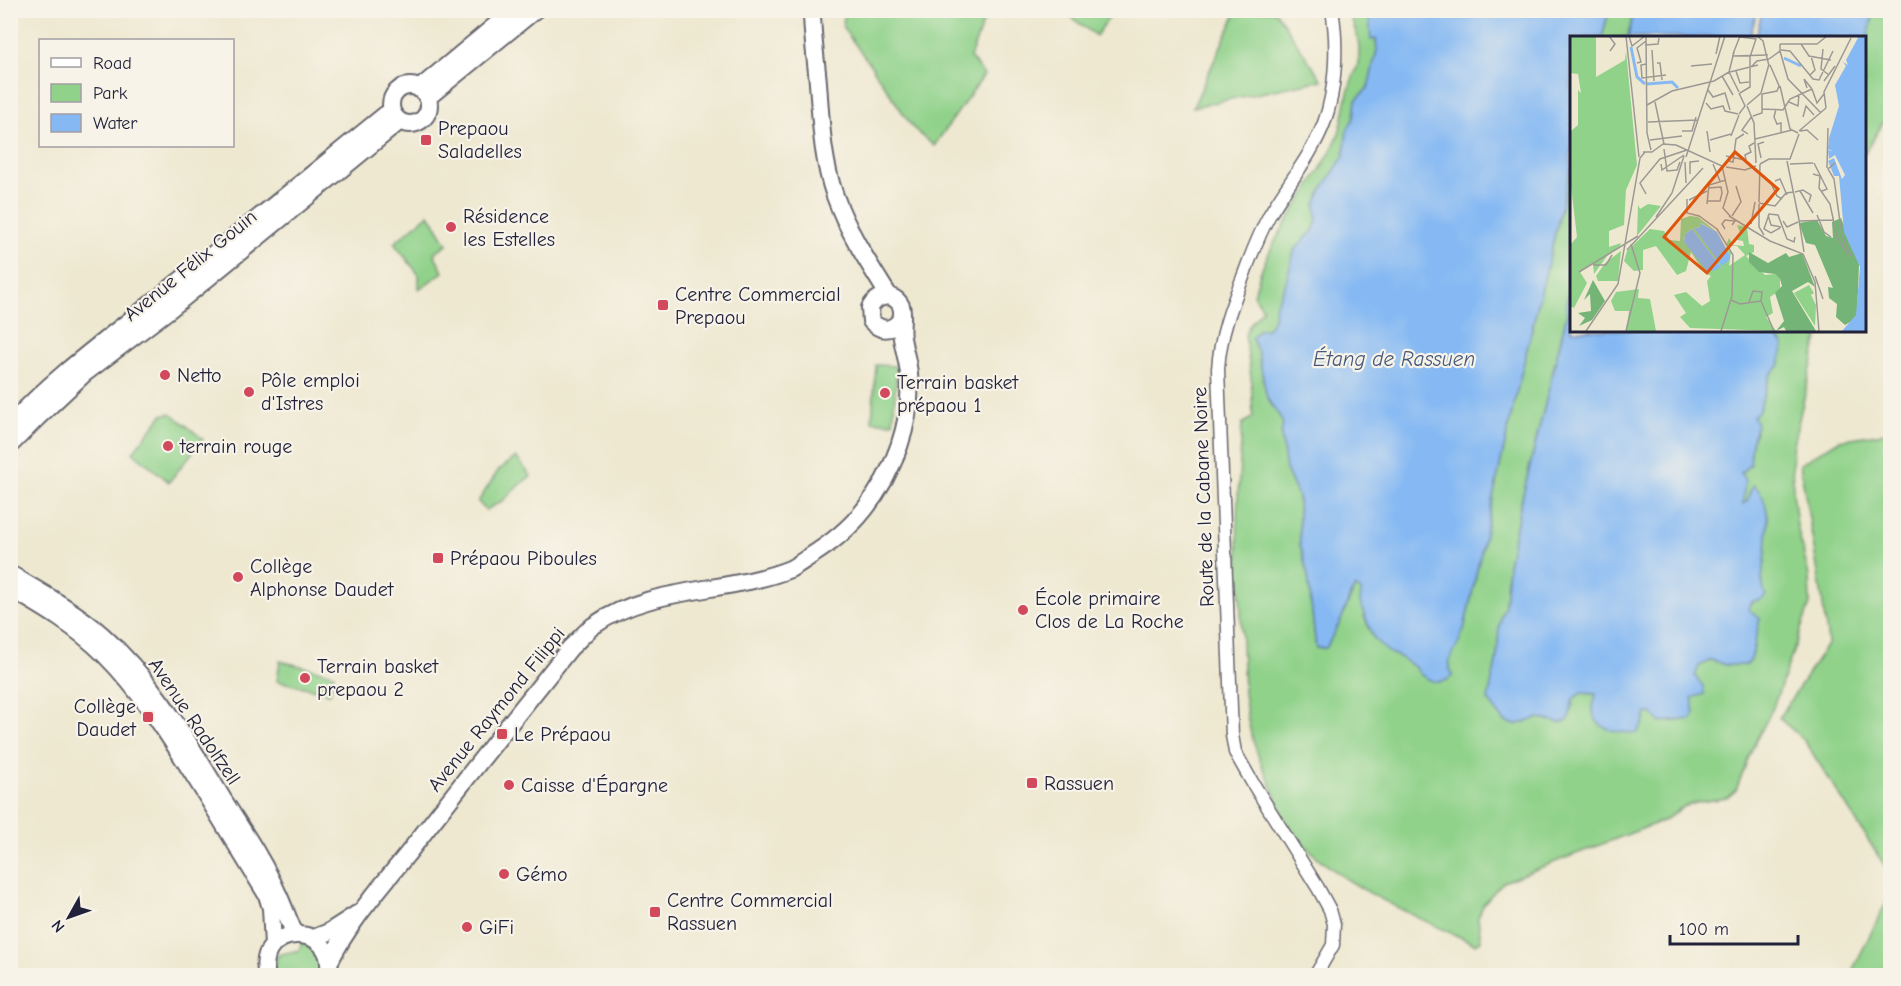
<svg xmlns="http://www.w3.org/2000/svg" width="1901" height="986" viewBox="0 0 1901 986" font-family="'Comic Neue',sans-serif">
	<rect width="100%" height="100%" fill="#f7f3e8"/>
	<filter id="ink" filterUnits="userSpaceOnUse"><feTurbulence type="fractalNoise" baseFrequency=".0167" numOctaves="2"/><feDisplacementMap in="SourceGraphic" scale="12" xChannelSelector="R" yChannelSelector="G"/><feConvolveMatrix kernelMatrix="1 2 1 2 8 2 1 2 1" color-interpolation-filters="sRGB"/></filter>
	<filter id="wash" filterUnits="userSpaceOnUse"><feTurbulence type="fractalNoise" baseFrequency=".008" numOctaves="4" result="noise"/><feDisplacementMap in="SourceGraphic" scale="24" xChannelSelector="R" yChannelSelector="G"/><feGaussianBlur stdDeviation="1.35" result="paint"/><feColorMatrix in="noise" values="0 0 0 0 0 0 0 0 0 0 0 0 0 0 0 0 0 1.4 0 .05"/><feComposite in="paint" operator="in"/></filter>
	<g filter="url(#wash)">
		<rect width="100%" height="100%" fill="#eee8d0"/>
		<path fill="#90d28a" stroke="#597a62" stroke-width="1.5" d="M844,11H995L984,20L970,57L984,75L934,146L913,128L872,67L843,28Z
			M1063,11H1114L1096,36Z
			M1237,11H1275L1322,80L1193,107Z
			M1348,11H1378L1369,17L1371,39H1376L1377,50L1368,88L1356,100L1354,118L1347,130L1344,156L1321,191L1316,205L1317,220L1313,231L1295,249L1285,286L1275,306L1274,318L1267,329L1252,338L1258,352L1267,398L1280,417L1283,424L1281,434L1286,469L1298,496L1300,544L1308,576L1316,648H1326L1341,620L1355,587L1361,591L1364,616L1373,637L1390,653L1400,657L1415,667L1421,675L1438,682L1447,680L1452,676L1448,663L1464,629L1513,407L1571,167V288L1566,303L1567,314L1521,503L1508,565L1505,606L1501,615L1499,628L1497,658L1488,700L1527,721L1539,718L1569,720L1573,699L1581,693L1597,694L1643,724L1646,713H1652L1661,722L1678,721L1695,712L1692,698L1698,695L1703,686L1695,676L1699,666L1711,660L1726,665H1747L1751,660L1760,618L1748,610L1763,588L1762,570L1765,563L1768,514L1751,489L1747,501L1743,505L1741,473L1750,464L1752,440L1756,432L1753,417L1759,410L1770,375L1779,366L1784,345L1770,330H1820L1792,449L1793,492L1797,526L1809,576L1810,604L1774,705L1768,718L1754,744L1736,790L1727,798L1699,802L1683,807L1665,820L1503,882L1484,903L1478,917L1481,941L1475,944C1416,916 1330,883 1291,829C1281,816 1276,798 1270,783C1255,752 1247,726 1244,692L1237,515L1242,424L1253,417L1251,377L1245,335L1250,324L1263,309L1254,295C1266,237 1313,192 1337,138C1344,123 1344,105 1349,89C1351,80 1356,72 1358,63C1362,44 1355,28 1348,11Z
			M1609,11H1634L1628,37L1602,38Z
			M1874,11H1890V112L1864,154V52Z
			M429,214L447,244L434,253L443,272L419,289V275L394,243Z
			M876,365L897,366L893,423L872,421Z
			M171,413L203,439L169,482L133,452L162,415Z
			M1890,432V874L1804,740L1779,718L1828,643L1821,591L1800,464L1839,440Z
			M516,457L531,476L518,486L504,500L486,510L478,502L498,471Z
			M280,661L334,674L330,693L277,681Z
			M1890,895V975H1850Z
			M303,940L319,952L321,975H272L271,969L275,966L278,955L299,950Z"/>
		<path fill="#86b9f3" stroke="#546e97" stroke-width="1.5" d="M1378,10L1609,11L1602,37L1571,38V167L1513,407L1464,629L1458,644L1448,663L1452,676L1447,680L1438,682L1430,680L1421,675L1415,667L1400,657L1390,653L1381,646L1373,637L1360,603L1361,591L1355,587L1350,596L1341,620L1326,648H1316L1308,576L1300,544L1298,496L1286,469L1281,434L1283,424L1280,417L1267,398L1258,352L1252,338L1258,330L1267,329L1274,318L1275,306L1285,286L1295,249L1313,231L1317,220L1316,205L1321,191L1344,156L1347,130L1354,118L1356,100L1368,88L1377,50L1376,39L1371,40L1369,17Z
			M1634,11V10L1757,11L1750,37H1628Z
			M1762,11V10L1874,11L1864,52V38L1756,37Z
			M1571,288V330H1770L1784,345L1779,366L1770,375L1759,410L1753,417L1757,423L1752,440L1750,464L1741,473L1745,481L1743,504L1747,501L1751,489L1754,485C1775,505 1766,537 1765,563C1761,574 1761,585 1766,595L1761,600L1753,601L1748,609L1760,618L1751,660L1746,665H1726L1711,660L1699,666L1695,676L1703,686L1704,694L1692,698L1695,712L1692,719L1660,722L1652,713H1646L1643,724L1637,733C1621,733 1592,731 1593,708C1593,703 1596,698 1596,694L1581,693L1573,699L1569,720L1560,723L1539,718L1515,725L1505,722L1488,700L1497,658L1499,628L1501,615L1505,606L1508,565L1521,503L1567,314L1566,303Z"/>
	</g>
	<g filter="url(#ink)">
		<g fill="none" stroke-linecap="round" stroke-linejoin="round">
			<defs>
				<path id="minor" d="M1315,976L1333,945L1334,924L1330,910L1318,888L1252,782L1235,752L1232,735L1218,369C1220,336 1231,307 1243,277C1251,255 1259,234 1270,214C1287,185 1312,155 1324,123C1336,91 1338,44 1332,10"/>
				<path id="major" d="M812,10C812,35 816,59 818,83C821,122 822,159 835,196C848,232 869,264 889,296
					M391 105a19 19 0 1 1 38 0a19 19 0 1 1-38 0Z
					M419,89L514,10
					M427,98L535,10
					M10,425C56,375 110,337 162,295C237,236 311,175 385,115L392,111
					M10,445L37,418L85,373L170,309L400,121
					M10,574C42,593 75,611 102,635C154,681 188,742 224,801C242,830 263,860 277,892C284,906 288,920 295,934
					M10,588C43,607 77,627 104,654C144,694 173,742 203,790C224,825 246,860 267,895L271,908L273,945
					M314,938L329,932L357,914
					M329,963C349,922 381,887 409,852C462,783 516,716 570,648C578,641 585,632 593,626C651,585 727,594 790,569C796,566 803,561 809,557C830,544 849,529 864,510C894,473 913,421 909,374C908,362 904,350 902,338C900,328 904,314 901,306C894,291 876,295 870,308L871,321C881,332 893,331 901,319
					M267,976C253,923 340,920 328,976"/>
			</defs>
			<use href="#minor" stroke="#69676f" stroke-width="15"/>
			<use href="#major" stroke="#69676f" stroke-width="20"/>
			<use href="#minor" stroke="#fff" stroke-width="12"/>
			<use href="#major" stroke="#fff" stroke-width="16"/>
		</g>
	</g>
	<g fill="#d1495b" stroke="#f7f3e8" stroke-width="2">
		<rect x="420" y="134" width="12" height="12" rx="3"/>
		<circle cx="451" cy="227" r="6"/>
		<rect x="657" y="299" width="12" height="12" rx="3"/>
		<circle cx="165" cy="375" r="6"/>
		<circle cx="249" cy="392" r="6"/>
		<circle cx="885" cy="393" r="6"/>
		<circle cx="168" cy="446" r="6"/>
		<rect x="432" y="552" width="12" height="12" rx="3"/>
		<circle cx="238" cy="577" r="6"/>
		<circle cx="1023" cy="610" r="6"/>
		<circle cx="305" cy="678" r="6"/>
		<rect x="142" y="711" width="12" height="12" rx="3"/>
		<rect x="496" y="728" width="12" height="12" rx="3"/>
		<rect x="1026" y="777" width="12" height="12" rx="3"/>
		<circle cx="509" cy="785" r="6"/>
		<circle cx="504" cy="874" r="6"/>
		<rect x="649" y="906" width="12" height="12" rx="3"/>
		<circle cx="467" cy="927" r="6"/>
	</g>
	<g text-anchor="middle" stroke-width="4.5" stroke-linejoin="round" paint-order="stroke">
		<g font-size="20" fill="#22223b" stroke="#f7f3e8" text-anchor="start">
			<text x="438" y="135">Prepaou<tspan x="438" dy="23">Saladelles</tspan></text>
			<text x="463" y="223">Résidence<tspan x="463" dy="23">les Estelles</tspan></text>
			<text x="675" y="301">Centre Commercial<tspan x="675" dy="23">Prepaou</tspan></text>
			<text x="177" y="382">Netto</text>
			<text x="261" y="387">Pôle emploi<tspan x="261" dy="23">d'Istres</tspan></text>
			<text x="897" y="389">Terrain basket<tspan x="897" dy="23">prépaou 1</tspan></text>
			<text x="180" y="453">terrain rouge</text>
			<text x="450" y="565">Prépaou Piboules</text>
			<text x="250" y="573">Collège<tspan x="250" dy="23">Alphonse Daudet</tspan></text>
			<text x="1035" y="605">École primaire<tspan x="1035" dy="23">Clos de La Roche</tspan></text>
			<text x="317" y="673">Terrain basket<tspan x="317" dy="23">prepaou 2</tspan></text>
			<text x="136" y="713" text-anchor="end">Collège<tspan x="136" dy="23">Daudet</tspan></text>
			<text x="514" y="741">Le Prépaou</text>
			<text x="1044" y="790">Rassuen</text>
			<text x="521" y="792">Caisse d'Épargne</text>
			<text x="516" y="881">Gémo</text>
			<text x="667" y="907">Centre Commercial<tspan x="667" dy="23">Rassuen</tspan></text>
			<text x="479" y="934">GiFi</text>
		</g>
		<g font-size="20" fill="#22223b" stroke="#f7f3e8">
			<text transform="translate(190 265) rotate(-39)" y="7">Avenue Félix Gouin</text>
			<text transform="translate(1203 497) rotate(-92)" y="7">Route de la Cabane Noire</text>
			<text transform="translate(496 709) rotate(-51)" y="7">Avenue Raymond Filippi</text>
			<text transform="translate(195 721) rotate(56)" y="7">Avenue Radolfzell</text>
		</g>
		<g font-size="21" font-style="italic" fill="#45577b" stroke="#f7f3e8">
			<text x="1394" y="366">Étang de Rassuen</text>
		</g>
	</g>
	<g transform="translate(1570 36)">
		<rect width="296" height="296" fill="#eee8d0"/>
		<path d="M0,0H26V41L55,24L56,15L67,129L56,154L54,189L39,195V211L51,207L50,210L37,220L24,238L23,227L10,236L17,247L4,272L0,270V209L7,201L0,142V96L8,89V54L11,57L8,38L0,37ZM78,168L91,170L67,200L68,169L70,173ZM120,180L128,181L147,196L152,207L161,217L159,230L175,219L167,210L156,209L159,202L163,209L174,210L173,205L167,204L166,200L171,199L167,189L177,191L179,208L184,209V216L176,220L195,239L205,238L210,243V254L200,261L203,277L196,281L206,295L120,292L110,281L116,277L104,259L116,256L132,270L140,265L137,245L141,240L134,236L121,216L116,235L107,239L86,210L73,214V234L64,235L54,225L57,215L80,193L94,195L99,204L110,205L111,183ZM131,187L147,196L159,218L152,229L124,192L132,191ZM122,193L129,202L151,231H143L134,219L128,221L114,206L115,198ZM51,215L48,245H28L26,240L35,227ZM239,249L244,257L241,259L246,269L245,290L224,257ZM69,253L68,262L80,263L86,295H56L59,275H45L41,265L46,256Z" fill="#90d28a" fill-rule="evenodd"/>
		<path d="M271,182L289,228L287,282L275,289L266,281L267,268L259,262L258,251L263,252L245,209L236,207L229,187L247,184L256,200L263,202L262,186ZM179,216L198,227L216,217L219,221L232,217L245,251L238,246L222,255L246,295H216L214,291L206,295L214,285L205,257L212,250L210,243L205,238L189,236L179,226ZM23,244L35,265L22,284L9,290L15,282L8,277L21,275L20,258L14,264Z" fill="#74b476"/>
		<path d="M289,0H295V295H272L286,279L290,231L274,196L269,140H264L258,125L264,122L272,143L275,139L265,119L259,123L258,114L263,115L258,113L259,102L269,70L265,49L276,30L273,26L278,29L276,24ZM130,187L147,196L159,218L160,223L152,230L124,192L131,191ZM122,193L151,231L148,233L138,236L114,206L115,198Z" fill="#86b9f3"/>
		<path fill="none" stroke="#86b9f3" stroke-width="3" d="M61,11L67,41L75,48M214,22L231,30M77,48L102,46L108,52"/>
		<path fill="none" stroke="#9c9994" stroke-width="1.5" d="M39,0L45,8L40,15M56,0L69,121M59,0L62,10L75,0M76,0L77,97L81,114M187,0L193,5L199,30M170,1L186,3L180,21V51L170,57M210,8H247L257,0M231,8L239,20L261,24M75,9L88,8L89,2M253,13L251,33L259,39M82,14L84,45M211,14L220,15L243,43L249,44L263,15M210,15L218,43L251,77M164,16L159,36L169,56M146,18L150,0M163,18L170,0M162,20L198,19M199,23L210,15V8M67,27L71,26L67,12L76,5M87,27H90L92,44M76,28L71,29L72,42L96,39M200,29L210,52M121,30L142,28M181,31L187,25L199,23M166,35L170,47L179,46M160,36L188,29M240,39L245,34L241,20M152,40L163,59M254,45L265,30M210,50L220,93L228,97M237,52L234,43L242,53M242,53L247,67L254,58M138,54L143,61L155,57L160,74M192,58L207,55L209,50M85,66L94,108M219,66L228,70L229,58M136,67L141,73L153,70L155,75L168,78M77,69L102,55L144,45L159,36M177,69L191,57L199,28M177,70L184,87L186,127M256,72L254,56L281,2M192,73L213,74M206,73L204,81L207,88L211,87V96M213,74L220,63L242,53M169,78L175,70L169,57M183,80L192,77V58M233,81L236,70L244,79M78,86L128,84M112,95H122L126,81M137,95L140,116M229,95L256,72M230,95L237,94L248,104M178,98L172,94L182,80M161,100L169,79M185,103L222,94M80,104L112,100M140,104L161,98M94,113L97,135L107,134L110,126M73,116H82L93,108L106,109L152,130L158,156L153,172L161,181M156,120L175,124M116,121L155,0M191,122L188,108L194,106M176,124L175,119L181,116L179,110L184,107M159,125L163,126L166,103L174,98M217,125L228,179M115,126L116,147M244,127L257,153L252,155M265,127L258,133L264,143L272,200L282,222M91,128L92,134L114,119M143,128L150,145M190,128L199,123H220L229,98M220,128L243,127M156,131L175,134L186,130M257,132L258,92M120,138V126L129,125M243,138L250,140L249,152L260,168L267,201L278,219M200,145L207,160L212,163M205,145L210,143L217,159M230,155L243,177M225,156L233,154L241,159L239,166M76,158L70,147L90,123L117,114M117,163V177L129,180L147,193L163,219L162,260L151,295M119,164L137,155M137,165H150L152,157L151,151L138,152M189,166L190,128M189,167L205,170L216,157L224,156M137,168L139,149L156,144M189,168V191L194,199M228,178L234,216M198,179L201,189L211,191M247,179L254,196L261,201M159,180L200,205L233,218L245,246L249,295M162,180L171,166L166,150M86,181L102,157L114,120M213,185L217,191L228,186M229,185L263,184M181,188L185,166M210,192L201,197L194,193L199,178L208,179L217,203L224,206L225,201M155,193L152,188L155,184L165,185L162,189M57,214L133,132M23,229H36L42,219M9,236L68,200M245,240L253,263M161,264L170,268L191,265M179,266L183,255L192,256L191,265L204,295M16,295L48,248L70,122L75,116M56,295L70,237L61,208"/>
		<path fill="#de560e" fill-opacity="0.15" stroke="#de560e" stroke-width="3" d="M165,116L208,153L137,237L94,201Z"/>
		<rect width="296" height="296" fill="none" stroke="#22223b" stroke-width="3"/>
	</g>
	<rect width="1901" height="986" fill="none" stroke="#f7f3e8" stroke-width="36"/>
	<rect x="39" y="39" width="195" height="108" fill="#f7f3e8" stroke="#a29fa3" stroke-width="1.5"/>
	<rect x="51" y="58" width="30" height="9" fill="#ffffff" stroke="#a29fa3" stroke-width="1.5"/>
	<text x="93" y="69" font-size="18" fill="#22223b">Road</text>
	<rect x="51" y="84" width="30" height="18" fill="#90d28a" stroke="#a29fa3" stroke-width="1.5"/>
	<text x="93" y="99" font-size="18" fill="#22223b">Park</text>
	<rect x="51" y="114" width="30" height="18" fill="#86b9f3" stroke="#a29fa3" stroke-width="1.5"/>
	<text x="93" y="129" font-size="18" fill="#22223b">Water</text>
	<g transform="translate(69 917) rotate(230)" stroke="#f7f3e8" stroke-width="4.5" paint-order="stroke">
	<path d="M0-4.5L10 22L0 15L-10 22Z" fill="#22223b"/>
	<text y="-9" font-size="16" font-weight="bold" text-anchor="middle" fill="#22223b">N</text>
	</g>
	<path d="M1670 935v9h128v-9" fill="none" stroke="#22223b" stroke-width="3"/>
	<text x="1679" y="935" font-size="18" fill="#22223b" stroke="#f7f3e8" stroke-width="4.5" paint-order="stroke">100 m</text>
</svg>
